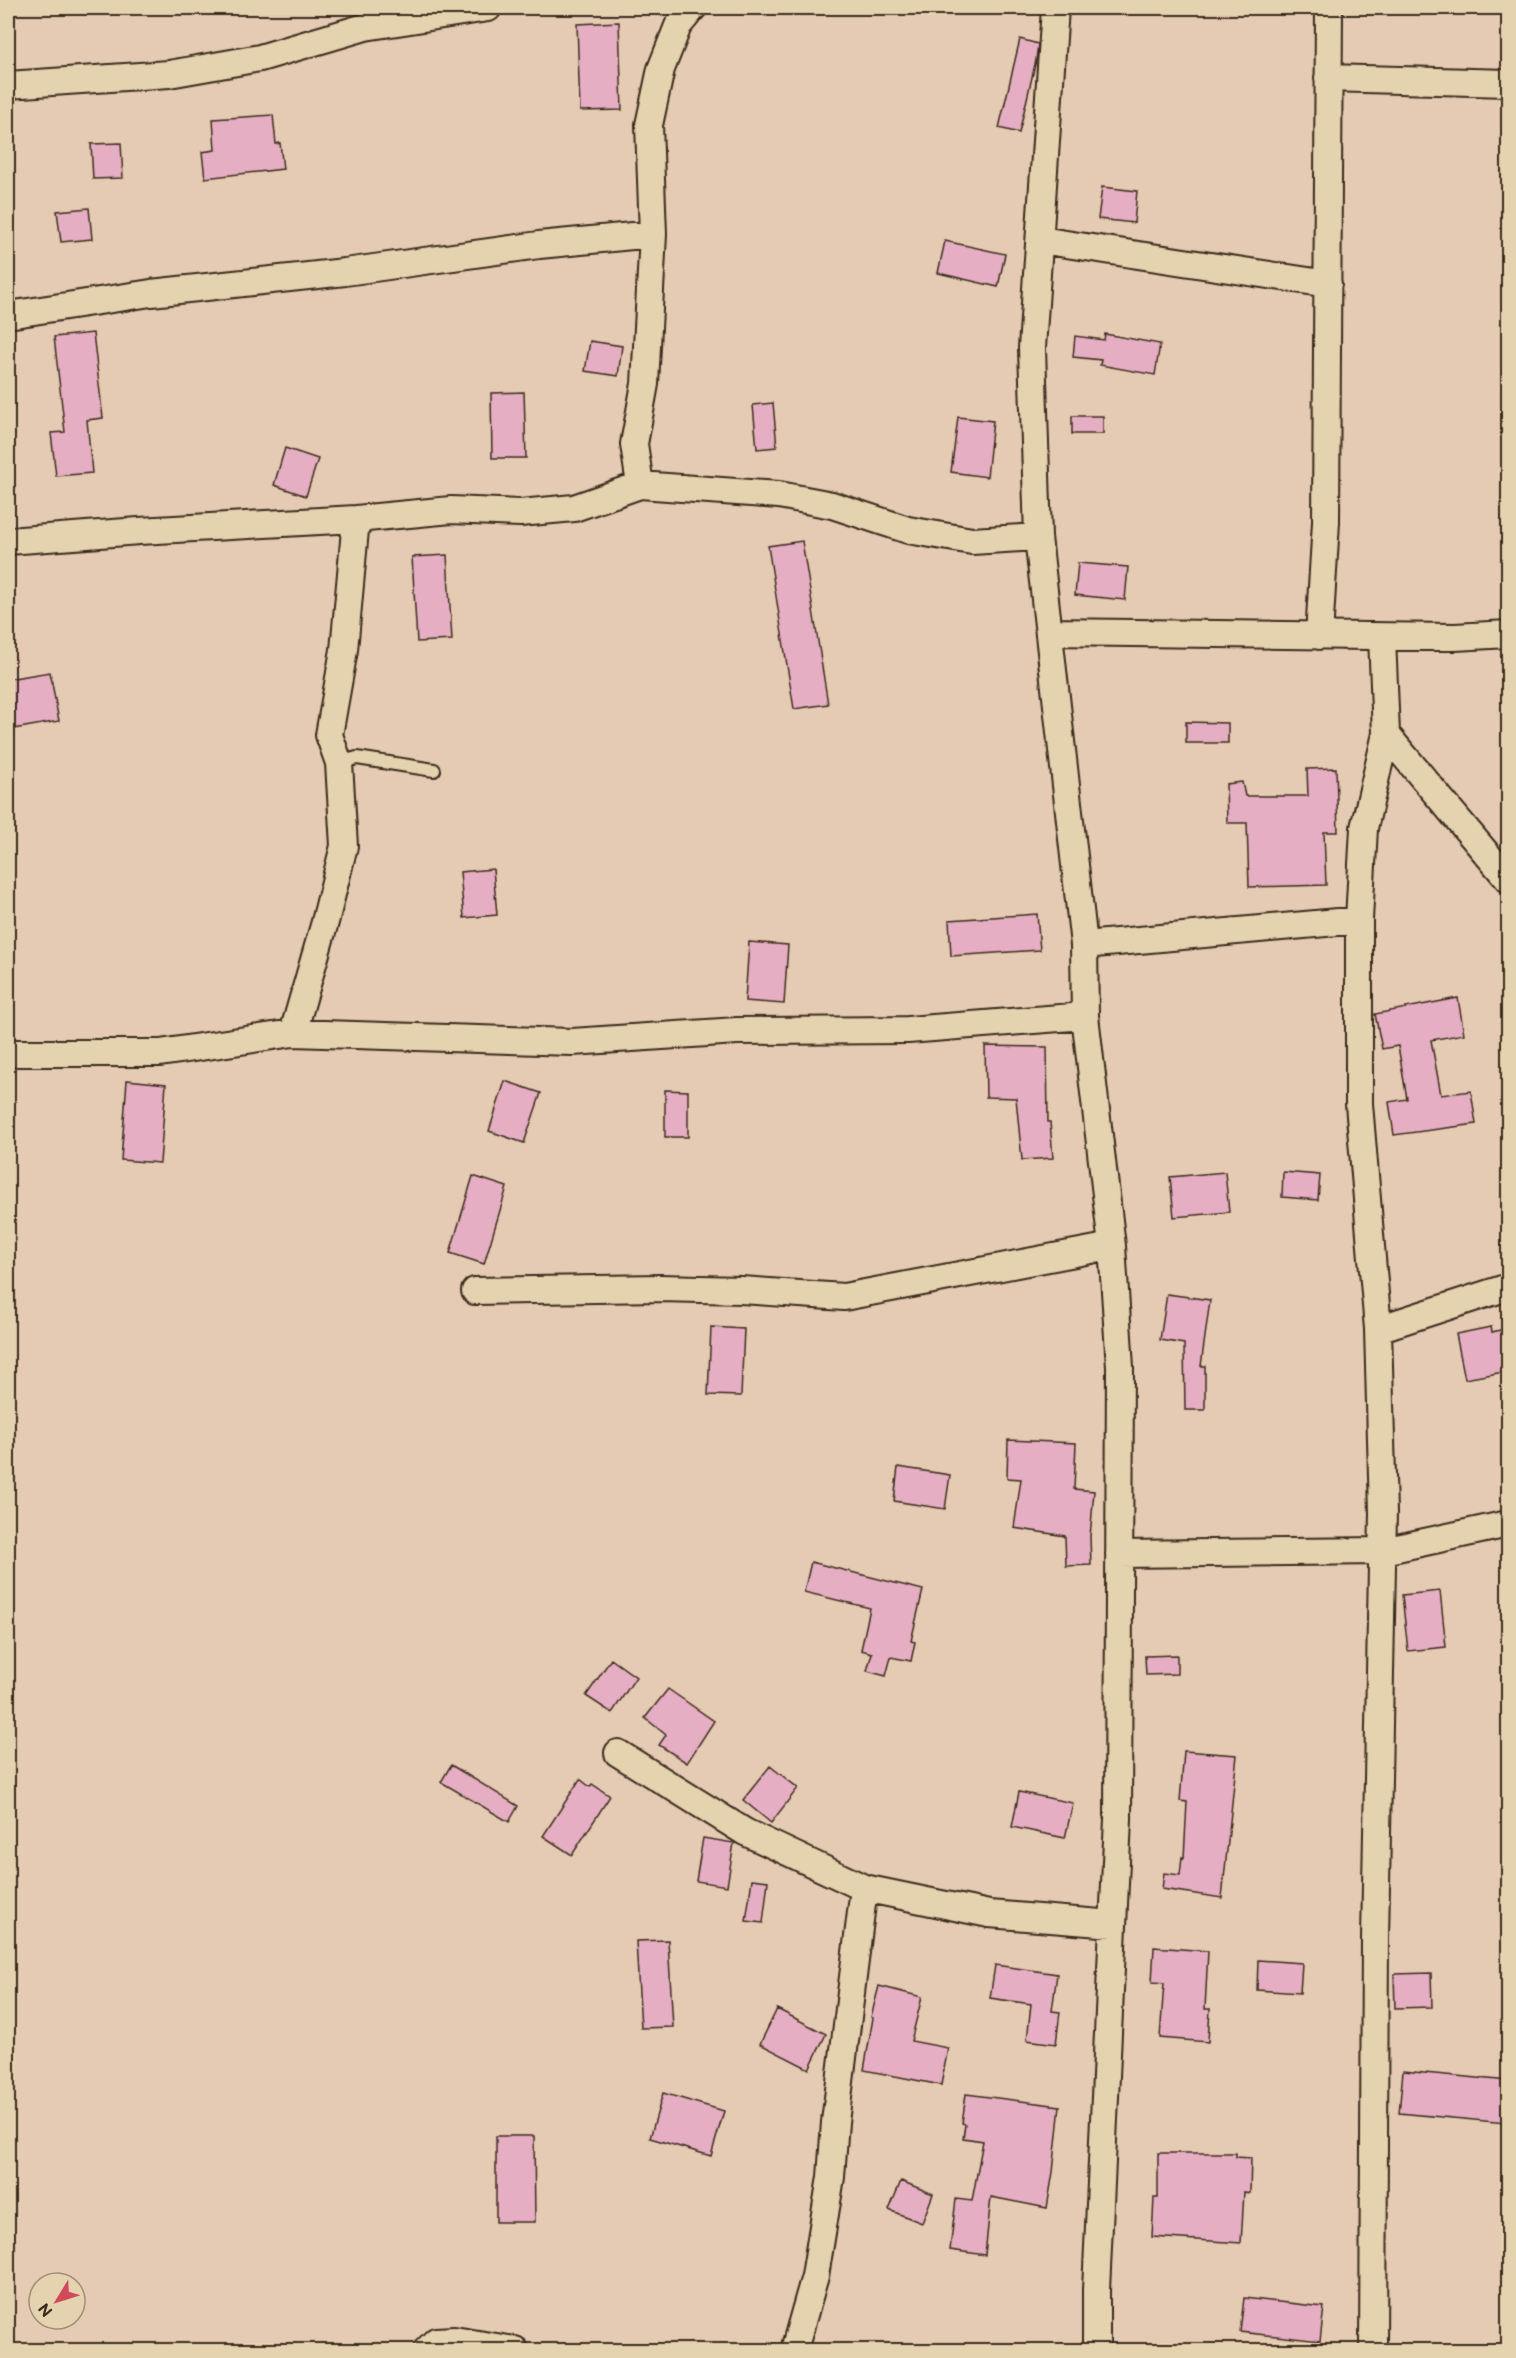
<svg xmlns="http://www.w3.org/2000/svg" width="1516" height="2358" viewBox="0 0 1516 2358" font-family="'Balsamiq Sans',sans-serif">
	<rect width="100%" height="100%" fill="#e5cbb3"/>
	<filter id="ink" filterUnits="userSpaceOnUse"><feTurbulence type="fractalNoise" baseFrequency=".0167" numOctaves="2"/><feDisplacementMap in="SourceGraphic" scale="12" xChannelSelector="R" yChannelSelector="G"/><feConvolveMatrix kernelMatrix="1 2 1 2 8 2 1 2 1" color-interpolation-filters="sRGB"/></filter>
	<g filter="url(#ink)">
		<path fill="#e6aec2" stroke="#3b2a1e" stroke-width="1.5" d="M619,22L622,110L580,111L577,24Z
			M1020,39L1038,44L1036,60L1019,133L999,128Z
			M273,115L276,144L280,143L283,169L205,178L202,152L215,150L213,119Z
			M121,143L123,178L93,179L91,144Z
			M1102,187L1137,191L1134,223L1098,219Z
			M89,208L92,239L61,242L57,211Z
			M945,241L1005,254L998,287L938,273Z
			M93,333L103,418L87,420L92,473L56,476L51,433L65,432L54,337Z
			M1105,334L1160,344L1155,375L1100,365L1101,360L1073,357L1075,336L1104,340Z
			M590,341L622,346L618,376L585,371Z
			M524,392L526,458H492L491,393Z
			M773,403L777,447L757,449L753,405Z
			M1072,416H1103V434H1072Z
			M958,417L993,421L987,477L951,472Z
			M285,448L318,459L306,496L274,485Z
			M802,541L828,704L794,709L768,546Z
			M447,555L452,640L417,642L412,557Z
			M1078,563L1128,567L1125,600L1075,595Z
			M50,672L59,721L8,730V679Z
			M1186,722L1228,723V743H1186Z
			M1336,768L1338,832H1324L1326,885L1249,887L1247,823H1227L1226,784L1242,782L1245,796H1308L1307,769Z
			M493,869L497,915L464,918L460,872Z
			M1037,914L1040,950L951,956L949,920Z
			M749,942L788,945L784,1004L745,1001Z
			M1458,998L1464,1034L1431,1040L1441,1095L1471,1091L1476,1124L1394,1135L1389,1102L1407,1099L1398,1046L1382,1049L1375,1014Z
			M985,1046L1047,1047L1048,1122H1050L1053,1158L1022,1160L1016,1098L986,1097Z
			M127,1080L166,1084L160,1163L121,1160Z
			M505,1081L541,1093L524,1143L489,1131Z
			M665,1090L688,1091V1137H665Z
			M1225,1172L1229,1212L1174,1217L1170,1177Z
			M1283,1172L1320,1175L1318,1200L1282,1197Z
			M473,1176L507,1187L484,1264L450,1253Z
			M1167,1294L1210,1300L1201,1366H1205V1410H1185L1184,1344L1160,1340Z
			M711,1327L744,1329L741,1396L708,1395Z
			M1491,1327L1492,1332L1509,1328V1371L1465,1379L1456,1334Z
			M1008,1440L1076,1443L1074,1489L1094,1491L1090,1537L1091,1565L1066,1566L1065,1536L1014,1528L1021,1479L1007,1478Z
			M898,1467L950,1475L945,1509L894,1501Z
			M811,1562L923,1590L911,1641L915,1642L911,1661L891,1657L886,1676L867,1671L872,1653L861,1650L870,1608L804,1592Z
			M1440,1591L1446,1647L1408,1651L1402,1595Z
			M1177,1655V1674L1146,1675L1145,1656Z
			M611,1659L636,1677L612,1713L586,1696Z
			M668,1689L714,1721L687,1763L659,1745L666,1735L645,1718Z
			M1184,1751L1237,1755L1222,1898L1162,1889L1164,1873L1180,1875L1182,1857L1184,1858L1187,1802L1180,1801Z
			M451,1765L518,1806L509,1822L441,1782Z
			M770,1766L798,1788L771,1823L743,1800Z
			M580,1779L590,1787L592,1784L610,1796L572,1855L543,1836Z
			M1019,1792L1073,1803L1065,1838L1012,1827Z
			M703,1838L734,1843L727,1886L696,1881Z
			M752,1879L768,1881L763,1923L746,1921Z
			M668,1940L673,2027L641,2028L636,1941Z
			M1154,1947L1208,1951L1205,2009H1210L1208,2042L1160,2038L1164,1983L1152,1982Z
			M1258,1960L1302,1963L1300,1993L1257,1990Z
			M995,1965L1057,1974L1052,2011L1060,2012L1056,2044L1027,2040L1031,2004L990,1998Z
			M1431,1973L1432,2007L1395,2008L1394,1974Z
			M879,1986L922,1997L911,2041L948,2048L941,2085L864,2070L873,2018L871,2017Z
			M777,2009L826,2034L809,2069L760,2044Z
			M1403,2071L1509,2081L1506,2123L1399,2113Z
			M663,2093L724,2111L711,2156L650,2138Z
			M966,2094L1060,2106L1053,2172L1047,2208L991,2197L985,2255L950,2250L956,2199L972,2201L983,2141L963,2138L965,2124L962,2123Z
			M496,2136H534L535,2222H496Z
			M1158,2153H1236V2157L1251,2158L1250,2193L1244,2192L1241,2243L1152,2237L1154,2198H1158Z
			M901,2181L933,2194L922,2223L889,2210Z
			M1244,2298L1324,2307L1320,2341L1240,2332Z"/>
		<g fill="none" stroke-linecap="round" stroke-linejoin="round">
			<defs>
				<path id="lane" d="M339,763L357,758L434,770"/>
				<path id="street" d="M1055,8L1032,348L1038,537L1084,945L1085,1016L1112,1246L1120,1367L1118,1819L1096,2290V2350
					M1328,78L1508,83
					M8,85L169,74L260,58L365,27L488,8
					M1040,240L1328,284
					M8,315L151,293L345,272L539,245L653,234
					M640,485L634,444L645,384L653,234L649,125L661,69L678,26L693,8
					M8,541L139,531L356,519L451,510L520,513L574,508L640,485L779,495L832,505L908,530L972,541L1038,537
					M1049,632L1455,637L1508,634
					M1319,636L1326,522L1329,8
					M1382,637L1386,734L1508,879
					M1084,945L1359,920
					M293,1033L325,922L344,846L339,763L329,735L344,650L356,519
					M8,1053H160L293,1033L572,1042L737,1031L908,1030L1085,1016
					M475,1291L660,1288L741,1290L844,1297L1112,1246
					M1378,1329L1508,1287
					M1119,1554L1383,1551L1508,1524
					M618,1753L745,1832L864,1888L989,1914L1113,1924
					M427,2350L436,2341L454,2340L515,2350
					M794,2350L815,2276L831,2177L835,2122L864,1888
					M1373,2350L1375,1939L1383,1513L1378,1329L1359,1104V920L1364,828L1386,734"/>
			</defs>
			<use href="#lane" stroke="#3b2a1e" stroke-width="16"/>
			<use href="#street" stroke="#3b2a1e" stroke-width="30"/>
			<use href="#lane" stroke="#e5d2af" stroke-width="12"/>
			<use href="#street" stroke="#e5d2af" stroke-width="26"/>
		</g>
	</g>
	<rect width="1516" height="2358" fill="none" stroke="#e5d2af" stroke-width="30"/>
	<rect x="15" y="15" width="1486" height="2328" fill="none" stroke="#3b2a1e" stroke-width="2" filter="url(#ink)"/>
	<g transform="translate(57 2301) rotate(232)"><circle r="28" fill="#e5d2af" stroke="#a18f75" stroke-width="1.5"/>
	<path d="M0-4.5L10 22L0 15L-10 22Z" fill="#d1495b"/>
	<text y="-9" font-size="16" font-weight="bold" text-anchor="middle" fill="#3b2a1e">N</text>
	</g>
</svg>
